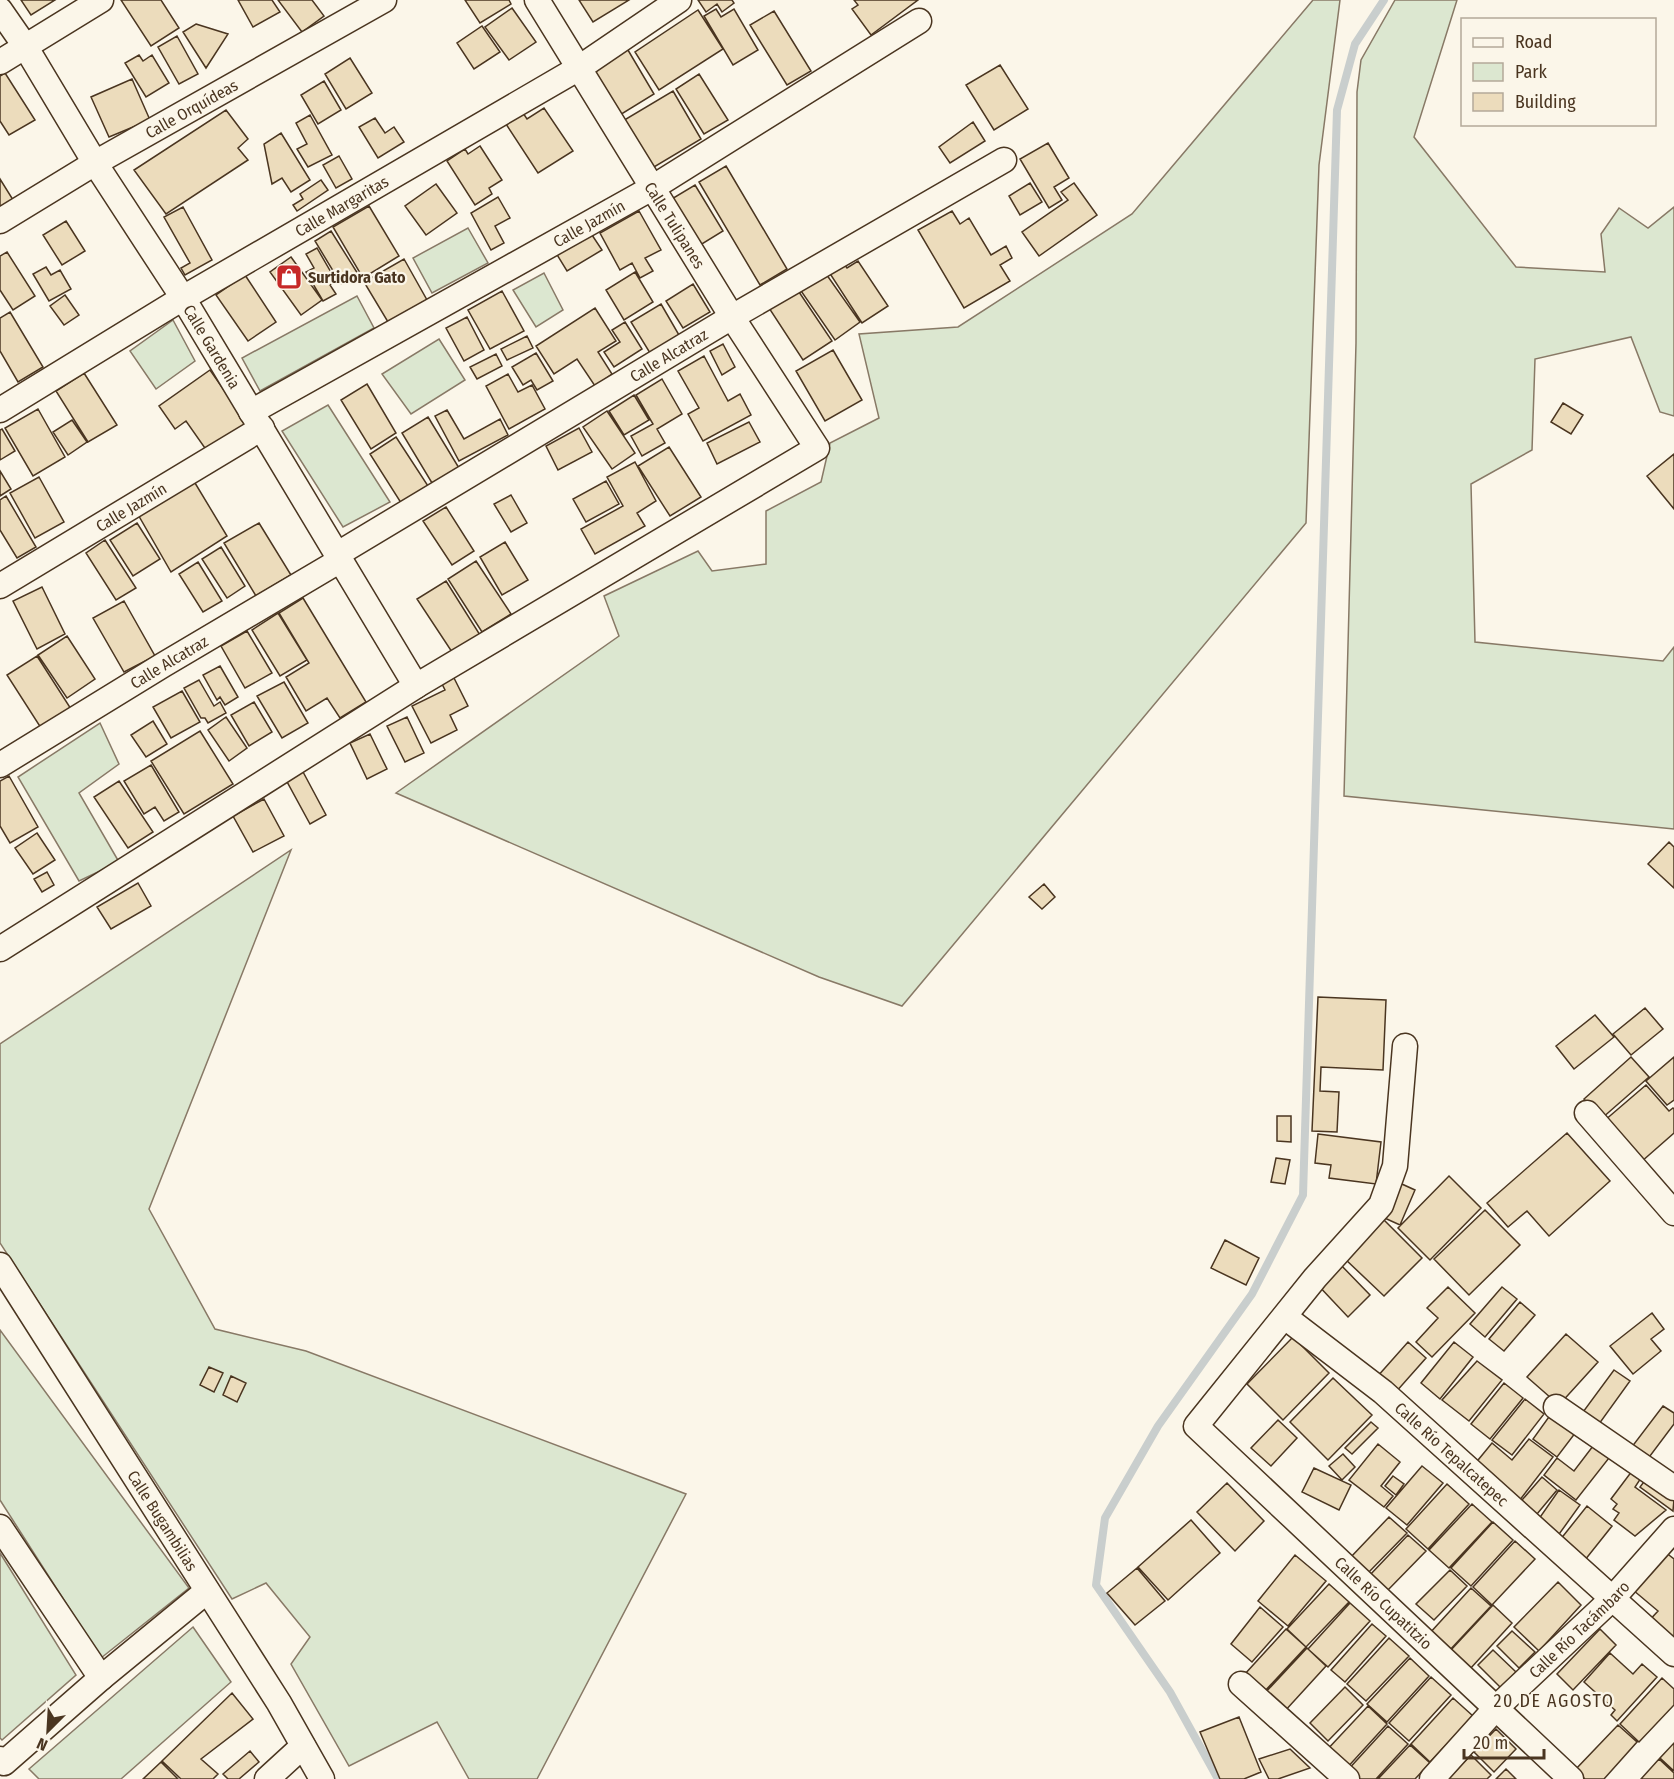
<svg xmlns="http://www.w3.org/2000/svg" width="1674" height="1779" viewBox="0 0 1674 1779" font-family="'Fira Sans Condensed',sans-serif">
	<rect width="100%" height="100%" fill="#fbf6e9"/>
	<path fill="#dce7d0" stroke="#887966" stroke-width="1.5" d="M1313,0H1340L1319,165L1306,523L902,1006L819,977L396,793L619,636L604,596L698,551L712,571L766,564V511L821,482L830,443L879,418L859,334L958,327L1132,214Z
		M1395,0H1457L1414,137L1516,267L1605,272L1601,234L1619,208L1648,228L1674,207V416L1660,412L1631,337L1535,359L1532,450L1471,484L1475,642L1663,661L1674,647V829L1344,796L1356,343L1357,92L1361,60Z
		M468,228L488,263L432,293L413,258Z
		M544,273L563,310L536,327L513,290Z
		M357,296L374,328L260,391L242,358Z
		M173,320L195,361L156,389L130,351Z
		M439,339L465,380L411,414L382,374Z
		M328,405L390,502L343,527L282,431Z
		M100,723L119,764L79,793L119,862L79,881L18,777Z
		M291,850L149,1209L215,1329L306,1351L686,1494L537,1779H469L437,1722L349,1766L291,1664L310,1637L266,1583L232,1599L0,1243V1044Z
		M0,1330L189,1588L101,1658L0,1500Z
		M0,1553L76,1675L2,1740L0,1738Z
		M193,1627L231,1682L121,1779H39L29,1769Z"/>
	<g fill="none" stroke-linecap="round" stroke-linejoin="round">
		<path stroke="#c9cecd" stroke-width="8" d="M1218,1779L1170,1692L1096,1585L1105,1518L1158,1426L1252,1294L1303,1195L1337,110L1355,44L1384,0"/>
	</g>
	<path fill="#ecdcbc" stroke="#4a3520" stroke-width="1.5" d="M21,0H55L31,15Z
		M121,0H161L179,28L151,46Z
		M238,0H272L280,12L253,27Z
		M278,0H312L324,16L302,32Z
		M465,0H509L511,4L480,23Z
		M579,0H629L593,22Z
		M698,0H732L734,3L722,12L717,4L706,12Z
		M854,0H918L871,35L852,9L858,5Z
		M512,8L536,42L509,60L485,27Z
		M716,9L721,17L734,9L758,50L733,65L704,16Z
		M698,10L723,49L659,90L635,52Z
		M774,11L811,71L787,85L750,25Z
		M196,24L228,34L206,68L183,32Z
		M482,26L500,52L474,69L457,43Z
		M177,36L198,74L179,84L158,47Z
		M625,45L654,94L615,118L585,70Z
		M139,55L143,61L152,55L169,83L146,97L125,63Z
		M350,58L372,93L346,109L325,74Z
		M1000,65L1028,109L994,130L966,85Z
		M5,73L35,120L9,135L0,121V76Z
		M699,74L728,120L704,134L676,89Z
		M132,79L150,120L109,137L91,97Z
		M324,81L341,110L318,124L301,95Z
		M673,91L701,139L649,170L621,122Z
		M519,107L527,119L544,108L573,151L538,173L502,118Z
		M226,110L248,139L238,148L248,160L166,214L134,170Z
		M310,115L332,155L308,167L297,149L307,144L296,123Z
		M375,118L385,133L394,127L404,142L378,158L359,127Z
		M973,122L985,141L950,163L939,147Z
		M281,133L310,180L291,192L282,178L272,184L264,144Z
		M1048,143L1069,178L1054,187L1062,200L1049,208L1020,159Z
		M480,146L502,180L489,188L492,194L475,205L447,161L465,149L468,154Z
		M339,156L352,179L336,188L323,165Z
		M726,166L787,269L760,285L699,182Z
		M0,179L15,203L0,213Z
		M321,180L328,190L297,211L293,205L303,199L300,194Z
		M1030,183L1042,202L1020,215L1009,196Z
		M1074,183L1097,215L1039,256L1022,232L1068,200L1061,192Z
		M436,184L457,213L426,235L405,206Z
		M695,185L723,231L697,247L670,200Z
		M498,197L510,218L495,226L504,243L491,250L471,213Z
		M369,206L399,256L363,278L333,227Z
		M183,207L212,260L185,275L181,268L190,263L164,217Z
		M639,211L661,250L645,258L653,271L640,278L632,263L620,270L600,233Z
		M952,211L960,224L969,218L991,255L1006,246L1012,258L1000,265L1010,281L964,308L918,230Z
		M66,221L85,251L62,265L43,235Z
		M331,231L358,274L341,284L315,241Z
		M590,232L602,250L567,271L556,253Z
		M317,248L336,281L330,285L336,294L323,301L306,272L314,268L306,254Z
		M7,252L35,296L13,310L0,290V256Z
		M291,257L322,300L301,315L270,272Z
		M404,259L427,300L388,322L364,282Z
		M841,260L847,268L858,261L888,306L862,323L827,269Z
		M46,267L51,275L60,270L71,289L49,301L33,274Z
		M824,271L860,322L835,340L799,288Z
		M635,272L653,302L624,320L606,290Z
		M245,275L276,322L248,341L216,295Z
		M693,284L710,312L683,328L666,301Z
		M797,289L832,341L803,360L769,308Z
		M502,291L524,331L490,349L468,310Z
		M65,295L79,315L64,325L50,306Z
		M661,304L679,335L650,353L631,322Z
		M595,308L616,341L598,352L612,374L595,386L577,359L554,374L536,346Z
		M10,312L43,367L18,382L0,351V318Z
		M467,317L484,350L464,361L446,328Z
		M625,322L642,349L614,367L604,352L620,342L612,330Z
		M527,336L533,348L507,360L501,349Z
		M723,344L735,367L722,375L710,351Z
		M833,350L862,400L825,421L796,371Z
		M536,353L553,381L537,390L531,380L523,385L512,367Z
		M496,354L502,366L477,379L470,367Z
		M704,356L728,401L740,394L751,415L703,441L688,414L699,408L678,371Z
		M210,370L247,423L207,451L186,421L175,429L159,406Z
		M84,373L117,425L88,442L56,391Z
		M508,374L518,392L532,385L545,409L509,429L486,386Z
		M662,379L682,414L657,429L665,443L642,456L631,436L653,424L636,395Z
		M367,384L396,433L371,449L341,400Z
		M634,395L649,420L624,435L609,411Z
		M1563,403L1583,415L1571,434L1551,422Z
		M38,409L65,457L33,476L5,428Z
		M447,410L464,439L500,419L508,435L459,461L435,416Z
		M607,411L635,453L612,469L583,427Z
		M428,417L459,468L432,483L402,433Z
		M72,420L87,442L68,455L53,432Z
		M749,422L760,442L717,464L707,443Z
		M579,428L592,452L558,470L546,446Z
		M2,429L15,451L0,460V430Z
		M396,437L430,489L403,506L370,454Z
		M669,447L701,497L670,516L638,466Z
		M1674,454V509L1647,476Z
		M635,462L656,501L637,513L645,526L595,554L581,529L623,506L607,477Z
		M0,471L11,489L0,496Z
		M39,477L64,522L35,538L10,493Z
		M192,478L227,536L171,572L136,511Z
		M606,481L619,504L586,522L573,499Z
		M511,495L527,523L511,532L494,504Z
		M6,496L36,547L17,558L0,530V500Z
		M446,507L474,551L452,565L423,521Z
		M137,523L160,559L133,576L110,540Z
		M259,523L291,575L256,596L224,543Z
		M105,540L136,588L116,600L86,553Z
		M505,542L528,580L502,595L480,557Z
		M221,547L245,586L227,598L202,559Z
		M476,561L511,614L482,632L448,579Z
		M198,562L222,601L203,612L179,574Z
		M446,581L480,635L452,652L417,599Z
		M42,587L65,634L37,649L13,601Z
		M303,598L366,702L340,718L327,698L306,711L286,677L309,663L279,613Z
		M124,601L155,656L124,672L93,618Z
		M278,613L307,660L280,676L252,630Z
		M247,631L272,673L245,688L221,646Z
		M67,636L95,679L67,698L38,655Z
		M37,656L71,709L41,728L7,675Z
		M220,666L238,697L225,705L220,697L217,700L203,675Z
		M452,674L468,706L450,715L457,730L431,743L412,706L445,690L440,680Z
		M199,680L214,706L220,702L226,713L208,723L205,718H201L184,688Z
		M284,682L308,723L282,738L257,696Z
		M182,691L200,722L171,738L153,707Z
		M254,702L272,732L249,746L231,715Z
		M226,717L247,748L229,761L208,730Z
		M407,717L424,753L405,762L387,726Z
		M153,721L167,744L146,757L131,735Z
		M200,731L233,784L184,814L151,761Z
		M370,734L387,769L367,779L350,743Z
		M151,765L179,812L164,821L155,807L144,814L124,781Z
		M302,770L326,815L310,824L285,778Z
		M9,776L38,827L10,843L0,826V781Z
		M119,781L153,832L128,848L94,797Z
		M264,799L284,836L253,852L233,816Z
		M37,833L55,860L33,874L15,848Z
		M1669,842L1674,847V888L1648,864Z
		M47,872L54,885L42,892L34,879Z
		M138,883L151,906L111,929L97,907Z
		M1044,884L1055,897L1042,909L1029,897Z
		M1318,997L1386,1000L1383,1070L1321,1067L1320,1091L1339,1092L1337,1132L1312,1131Z
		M1645,1008L1663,1029L1631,1055L1613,1034Z
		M1595,1015L1614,1037L1574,1069L1556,1046Z
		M1631,1057L1649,1077L1601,1119L1584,1099Z
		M1674,1057V1100L1667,1105L1646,1081Z
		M1646,1085L1669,1111L1673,1108L1674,1109V1133L1641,1162L1604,1121Z
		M1277,1116H1291V1142L1277,1141Z
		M1567,1133L1610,1181L1549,1236L1527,1211L1508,1227L1487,1203Z
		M1318,1134L1381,1142L1376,1184L1329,1178L1331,1165L1315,1163Z
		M1276,1158L1290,1160L1285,1184L1271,1182Z
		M1449,1176L1481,1208L1430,1260L1398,1228Z
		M1393,1180L1415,1190L1400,1225L1378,1215Z
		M1485,1210L1520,1245L1469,1295L1434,1259Z
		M1383,1219L1422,1258L1384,1296L1344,1258Z
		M1225,1240L1259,1258L1246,1285L1211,1268Z
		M1338,1262L1370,1295L1348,1317L1316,1283Z
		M1448,1287L1475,1313L1432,1357L1416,1342L1438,1318L1427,1308Z
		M1502,1287L1517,1299L1485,1337L1470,1324Z
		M1520,1302L1535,1315L1504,1351L1489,1339Z
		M1652,1313L1664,1329L1651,1339L1661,1351L1633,1374L1610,1346Z
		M1566,1334L1598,1362L1559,1405L1527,1377Z
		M1293,1337L1329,1373L1283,1420L1247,1384Z
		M1408,1342L1426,1358L1395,1393L1377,1377Z
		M1454,1342L1473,1357L1440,1399L1421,1383Z
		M1477,1361L1502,1380L1469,1421L1442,1400Z
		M209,1367L223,1373L214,1392L200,1385Z
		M1614,1370L1630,1381L1599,1424L1583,1412Z
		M231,1376L246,1383L237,1402L223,1395Z
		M1333,1378L1372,1415L1328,1460L1290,1422Z
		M1504,1383L1523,1398L1490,1439L1471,1424Z
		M1525,1399L1544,1414L1512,1455L1492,1440Z
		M1663,1406L1674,1413V1424L1647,1460L1631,1448Z
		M1551,1414L1576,1432L1557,1457L1533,1439Z
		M1278,1420L1297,1438L1271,1466L1251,1448Z
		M1371,1422L1378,1428L1352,1454L1345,1448Z
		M1529,1439L1553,1457L1519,1501L1474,1465L1492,1443L1512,1460Z
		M1378,1444L1400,1462L1381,1486L1393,1496L1384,1507L1349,1480Z
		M1593,1446L1609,1458L1576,1500L1544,1475L1557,1458L1574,1471Z
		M1343,1454L1355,1467L1342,1480L1329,1466Z
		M1422,1466L1443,1483L1407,1525L1386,1508Z
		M1314,1468L1351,1485L1339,1510L1302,1492Z
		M1632,1471L1641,1478L1635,1487L1666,1510L1635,1536L1614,1520L1619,1513L1613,1509L1617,1504L1611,1499Z
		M1393,1476L1404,1484L1396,1495L1385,1486Z
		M1542,1477L1557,1490L1532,1520L1516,1507Z
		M1646,1479L1674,1499L1673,1511L1640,1487Z
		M1227,1483L1264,1521L1235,1551L1197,1512Z
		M1447,1484L1469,1504L1428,1549L1406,1529Z
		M1559,1490L1580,1505L1557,1537L1536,1523Z
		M1472,1504L1492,1522L1449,1568L1429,1550Z
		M1587,1506L1612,1526L1581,1565L1556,1545Z
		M1389,1517L1407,1533L1367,1574L1350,1558Z
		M1191,1520L1220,1553L1168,1600L1138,1567Z
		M1493,1522L1513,1540L1471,1586L1451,1568Z
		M1408,1535L1426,1551L1386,1592L1369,1576Z
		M1515,1541L1535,1559L1492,1605L1473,1587Z
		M1665,1552L1674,1559V1647L1646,1624L1658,1611L1633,1590Z
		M1295,1555L1326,1581L1288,1626L1258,1601Z
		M1137,1568L1165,1601L1135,1625L1107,1593Z
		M1450,1570L1467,1586L1434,1620L1416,1604Z
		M1558,1582L1581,1605L1539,1651L1514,1627Z
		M1329,1584L1349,1602L1306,1647L1287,1629Z
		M1471,1588L1491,1606L1448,1652L1429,1634Z
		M1350,1603L1370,1621L1328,1667L1308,1649Z
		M1493,1605L1512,1623L1470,1669L1450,1651Z
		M1260,1607L1283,1627L1252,1662L1231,1644Z
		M1372,1624L1386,1636L1345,1682L1331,1670Z
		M1286,1629L1306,1647L1263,1693L1244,1675Z
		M1600,1629L1616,1645L1573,1690L1557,1674Z
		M1512,1631L1535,1652L1519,1668L1497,1646Z
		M1389,1638L1409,1656L1366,1701L1347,1684Z
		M1307,1648L1326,1666L1284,1712L1264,1694Z
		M1493,1650L1516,1672L1501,1688L1478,1665Z
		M1610,1653L1633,1674L1642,1664L1657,1677L1617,1721L1611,1715L1615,1710L1584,1682Z
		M1410,1658L1429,1676L1387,1722L1367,1704Z
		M1431,1677L1451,1695L1409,1741L1389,1723Z
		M1662,1678L1674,1689V1705L1639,1742L1620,1724Z
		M1345,1687L1363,1705L1328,1741L1310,1723Z
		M232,1693L253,1719L201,1759L218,1774L213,1779H181L162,1761Z
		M1453,1698L1473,1716L1430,1762L1411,1744Z
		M1368,1706L1387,1724L1345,1770L1325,1752Z
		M1239,1717L1261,1772L1244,1779H1220L1200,1732Z
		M1618,1725L1637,1742L1604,1779H1585L1575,1770Z
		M1388,1726L1408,1744L1376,1779H1354L1346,1772Z
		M1496,1729L1516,1749L1494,1772L1474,1752Z
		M1674,1743V1771L1660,1758Z
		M1410,1745L1430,1763L1415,1779H1378Z
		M1290,1749L1310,1768L1278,1779H1269L1259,1759Z
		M250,1751L259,1762L239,1779H228L223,1774Z
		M1471,1755L1491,1775L1487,1779H1448Z
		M1659,1759L1674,1773V1779H1641Z
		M161,1762L178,1779H143Z
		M1506,1769L1516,1779H1496Z"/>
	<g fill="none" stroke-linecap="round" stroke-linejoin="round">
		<defs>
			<g id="minor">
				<path id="s1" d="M0,10L25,46L95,163L183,298L416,686"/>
				<path d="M0,62L101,0"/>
				<path id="s2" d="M0,221L95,163L384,0"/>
				<path id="s3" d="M0,410L183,298L579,68L679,0"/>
				<path id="s4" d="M251,412L652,188L919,21"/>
				<path id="s5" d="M336,555L732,317L1004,160"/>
				<path id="s6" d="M0,586L262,428"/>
				<path id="s7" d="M0,765L163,665L339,561"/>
				<path d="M0,949L416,686L817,448L732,317L537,0"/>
				<path id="s8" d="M1405,1046L1395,1166L1381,1205L1315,1278L1196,1426L1571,1779"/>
				<path d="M1587,1113L1674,1213"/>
				<path id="s9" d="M0,1265L279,1703L322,1779"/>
				<path id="s10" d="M1285,1317L1383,1392L1674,1654"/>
				<path d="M1556,1407L1674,1488"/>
				<path d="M0,1527L101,1678"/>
				<path d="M1241,1684L1347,1779"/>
				<path d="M0,1759L4,1763L101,1678L207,1591"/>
				<path d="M267,1779L303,1746"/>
				<path id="s11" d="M1432,1779L1495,1709L1613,1598L1674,1529"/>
			</g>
		</defs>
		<use href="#minor" stroke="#4a3520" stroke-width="27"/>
		<use href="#minor" stroke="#fbf6e9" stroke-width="24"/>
	</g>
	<defs>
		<symbol id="shop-square" viewBox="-11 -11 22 22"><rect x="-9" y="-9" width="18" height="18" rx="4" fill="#c62828" stroke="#fbf6e9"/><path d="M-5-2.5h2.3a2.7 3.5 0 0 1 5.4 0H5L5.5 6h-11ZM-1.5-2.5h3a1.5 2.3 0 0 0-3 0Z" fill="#fff"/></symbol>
	</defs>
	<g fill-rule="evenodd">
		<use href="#shop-square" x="274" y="262" width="30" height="30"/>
	</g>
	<g text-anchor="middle" stroke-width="4.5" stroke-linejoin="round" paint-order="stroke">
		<g font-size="16" fill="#4a3520" stroke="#fbf6e9">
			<text dy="6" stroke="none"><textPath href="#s2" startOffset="222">Calle Orquídeas</textPath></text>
			<text dy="6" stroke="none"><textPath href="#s3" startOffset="398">Calle Margaritas</textPath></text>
			<text dy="6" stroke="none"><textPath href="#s4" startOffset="387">Calle Jazmín</textPath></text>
			<text transform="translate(675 225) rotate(58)" y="6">Calle Tulipanes</text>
			<text dy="6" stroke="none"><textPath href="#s1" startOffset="398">Calle Gardenia</textPath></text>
			<text dy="6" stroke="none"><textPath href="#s5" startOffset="388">Calle Alcatraz</textPath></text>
			<text dy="6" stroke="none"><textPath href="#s6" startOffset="153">Calle Jazmín</textPath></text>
			<text dy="6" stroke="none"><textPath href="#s7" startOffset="198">Calle Alcatraz</textPath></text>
			<text dy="6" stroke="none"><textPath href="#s10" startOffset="216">Calle Río Tepalcatepec</textPath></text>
			<text dy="6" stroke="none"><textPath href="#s9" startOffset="303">Calle Bugambilias</textPath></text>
			<text dy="6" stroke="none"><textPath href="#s8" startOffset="708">Calle Río Cupatitzio</textPath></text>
			<text dy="6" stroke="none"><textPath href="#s11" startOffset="210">Calle Río Tacámbaro</textPath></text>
		</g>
		<g font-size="16" font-weight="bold" fill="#4a3520" stroke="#fbf6e9" text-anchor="start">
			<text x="308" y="283">Surtidora Gato</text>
		</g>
		<g font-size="18" letter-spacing="1.5" fill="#4a3520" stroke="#fbf6e9">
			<text x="1554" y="1707">20 DE AGOSTO</text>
		</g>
	</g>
	<rect x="1461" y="18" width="195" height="108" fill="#fbf6e9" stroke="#b4a999" stroke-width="1.5"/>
	<rect x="1473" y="38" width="30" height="9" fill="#fbf6e9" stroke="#b4a999" stroke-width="1.5"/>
	<text x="1515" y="48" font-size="18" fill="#4a3520">Road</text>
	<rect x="1473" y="63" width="30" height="18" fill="#dce7d0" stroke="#b4a999" stroke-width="1.5"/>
	<text x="1515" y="78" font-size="18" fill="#4a3520">Park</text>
	<rect x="1473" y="93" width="30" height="18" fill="#ecdcbc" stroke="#b4a999" stroke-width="1.5"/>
	<text x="1515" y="108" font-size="18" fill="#4a3520">Building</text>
	<g transform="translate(48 1731) rotate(204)" stroke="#fbf6e9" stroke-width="4.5" paint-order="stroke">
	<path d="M0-4.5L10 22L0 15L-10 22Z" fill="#4a3520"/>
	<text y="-9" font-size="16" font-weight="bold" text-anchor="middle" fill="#4a3520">N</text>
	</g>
	<path d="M1464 1749v9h80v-9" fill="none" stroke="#4a3520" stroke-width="3"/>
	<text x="1473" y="1749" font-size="18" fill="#4a3520" stroke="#fbf6e9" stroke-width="4.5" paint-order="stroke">20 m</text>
</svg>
